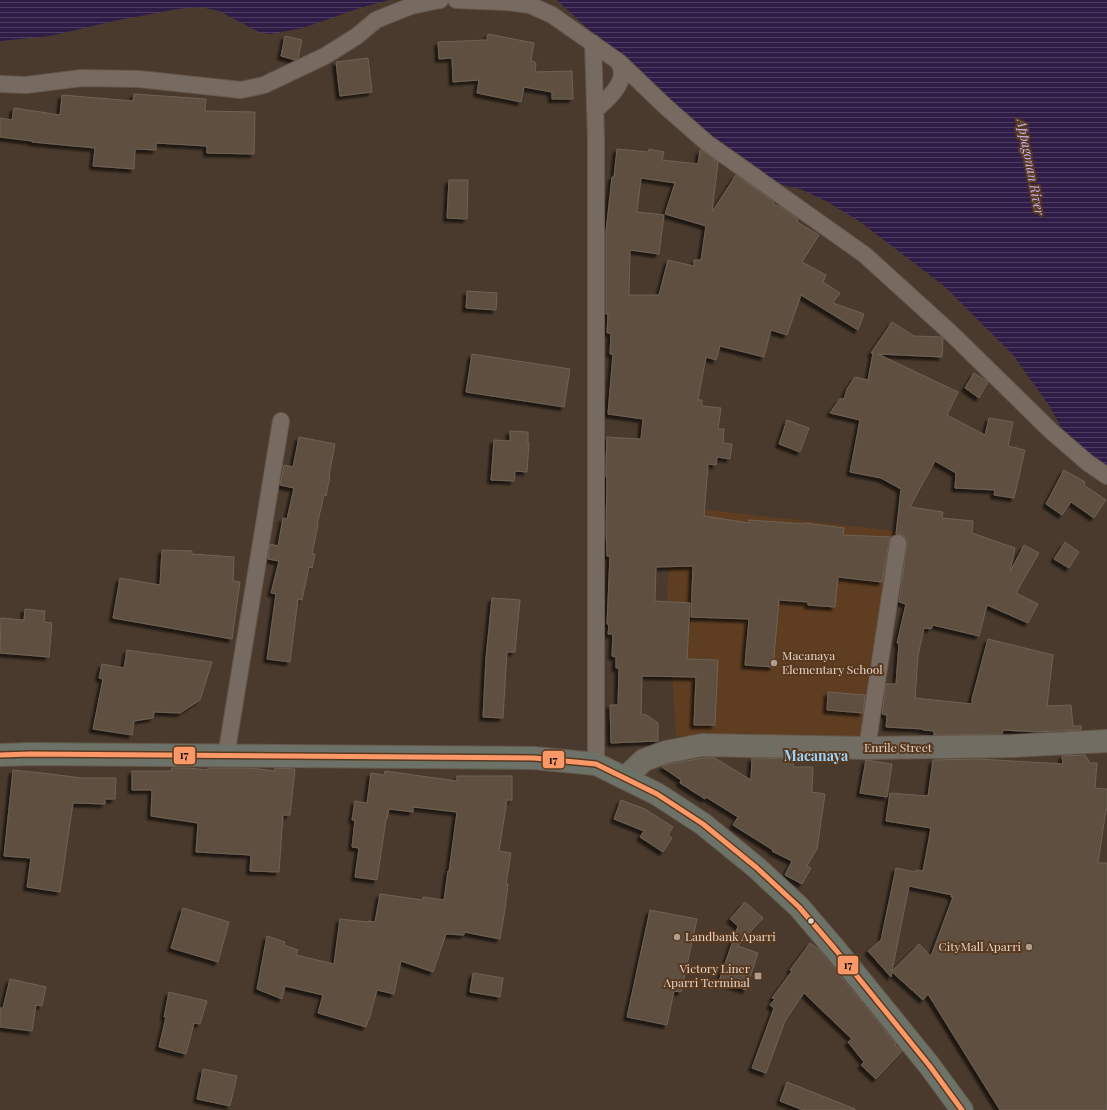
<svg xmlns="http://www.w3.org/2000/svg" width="1107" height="1110" viewBox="0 0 1107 1110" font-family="'Playfair Display',serif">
	<defs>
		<pattern id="water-rules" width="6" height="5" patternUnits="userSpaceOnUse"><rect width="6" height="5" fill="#301d47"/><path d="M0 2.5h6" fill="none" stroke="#4e3d60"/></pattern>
		<filter id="shadow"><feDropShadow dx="-3.5" dy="3.5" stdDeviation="1" flood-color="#0009"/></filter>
	</defs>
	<rect width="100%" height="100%" fill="#4a3a2d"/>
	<path fill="#5e3d21" d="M674,506L896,531L865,739L676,736L667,590Z"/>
	<path fill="url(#water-rules)" d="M0,0H389L360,8L303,28L271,34L261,33L219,11L200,7L178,9L114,21L50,36L0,41Z
		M557,0H1107V468L1066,436L1048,404L1013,355L944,286L859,221L826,201L800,189L779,184L712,139L599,39Z"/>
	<path fill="#5e503f" stroke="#6e6256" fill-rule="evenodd" filter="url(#shadow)" d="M488,34L534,43L531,60L536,63L535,72L572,71L573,99H552V92L524,87L521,102L477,93L479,80L453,82L452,58L439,59L438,42L487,40Z
		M285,36L302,40L298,58L295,60L281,56Z
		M368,58L372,92L340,96L336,62Z
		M134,94L206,99L205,111L255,112L254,154L207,153V146L156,143V150L135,149L134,169L93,166L95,148L32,142V141L0,137V118L12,120L14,108L60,115L62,95L133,101Z
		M617,149L648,152L649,149L664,152L662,160L698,164L700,150H701L718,162L712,212L736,175L774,202L773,204L781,207L798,219L797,222L819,235L802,262L826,275L823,282L840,293L833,303L864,314L858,330L801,295L787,335L771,330L764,357L720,346L716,360L706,357L698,400H702V406L721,408L718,429H724L723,443L732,444L730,459L717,457L716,465L708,464L704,516L749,523V520L804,524L805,523L844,528L843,535L891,537L889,542L882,582L838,577L835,607L808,605V602L779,600L773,667L745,665L749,619L691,617L693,566L656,567L655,601L690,603L687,659L718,660L715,725H694L696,677L642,676L641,715L645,714L658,723V741L611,743L610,705H618L619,668H616V657L612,656L613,634H608L609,625L607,624L610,556H607L606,529L607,478L606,477V464L607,437L641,439L643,419L608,414L613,354H610L611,333H607L608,314H606V232L612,177H614ZM641,178L675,183L665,214L706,226L701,260H694V266L668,260L659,295H629L630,250L659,254L664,215L637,212Z
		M449,180H468L467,219L447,218Z
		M467,291L497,293L496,310L466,308Z
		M892,322L914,336L941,337L943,339L942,357L878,354L958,392L947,415L985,435L989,418L1013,422L1008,446L1025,450L1014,498L994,495L995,490L955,488L956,473L935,461L910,507L943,512L942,518L973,521L972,533L1015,548L1010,572L1024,545L1039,553L1016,593L1038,604L1028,623L987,605L979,636L933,625L931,629L924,628L918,656L915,698L972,704V699L988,639L1053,655L1047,706L1071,705L1073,726H1081V730L1037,732L1003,730L1002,734L934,735V731L923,730V729L886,727L887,715L882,714L886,684H896L899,644L897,643L906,604L899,602L907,544V539L904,536L900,534H896L901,489L881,478L850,472L860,420L830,413L840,399H844L847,389L855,377L868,380L873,353H871Z
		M472,354L570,369L564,407L466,392Z
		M974,373L988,382L979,398L965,388Z
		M787,420L809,428L800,452L779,444Z
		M510,431L528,432V443H529L527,472L515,471L514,481L491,480L494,440L510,441Z
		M299,437L335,444L329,475L330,476L326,496L324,495L317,525H318L312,554H315L312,568L309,567L302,600L298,599L290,662L267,659L276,594L271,593L279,561L268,559L270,544L278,546L283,518L287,519L294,488L280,485L284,465L293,467Z
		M1064,470L1085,482L1084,485L1106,500L1094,518L1071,502L1062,515L1046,504Z
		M1065,542L1079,552L1069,568L1054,559Z
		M162,550L192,551V554L234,557L233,581L240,582L232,639L113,618L120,578L160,585Z
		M492,598L520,600L515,652H507L503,718L483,717L486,658Z
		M25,609L45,611L44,622L52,623L49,657L0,653L1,618L24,620Z
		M127,650L212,662L200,700L180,713L154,712L153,718L134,721L132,735L93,729L103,679L99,678L102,664L124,668Z
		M828,692L865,695L863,713L827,710Z
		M1085,755L1090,763H1097L1095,788L1107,789V810H1106L1098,863H1107V1110H1000L928,994L923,1000L892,972L891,977L868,951L881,940L896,868L916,872V870L923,871L931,828L886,821L890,793L928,796L933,760L979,759L1063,764L1062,756ZM909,886L952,895L951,897H953L931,956L919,944L892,971Z
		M703,758H715L751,780L752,758L794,759L793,767H813L812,792L825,794L817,849L807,866L811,868L802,884L785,875L792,861L772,851L773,850L733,825L738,817L706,797L705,799L680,783L681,780L662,767L669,764Z
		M866,760L892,764L887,797L860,793Z
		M172,768H188L208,770V768H250L275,771V768L295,769L290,815H283L279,872L250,871L251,855L196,852L198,823L151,816L152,790H132V771H171Z
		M13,770L42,773L82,778H116L115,799H105V804L73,803L60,892L27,887L31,858L4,856Z
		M385,771L457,781V776H512V800H507L499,851L511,853L506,884H508L505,909L500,939L464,932V935L446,934L433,972L401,961L394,994L377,990L369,1020H368L366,1027L318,1013L323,995L285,986L282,999L257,989L267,936L285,942L284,945L298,950L296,955L334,964L340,919L368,922V921L375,922L380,894L423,900V897L444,900L448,871H449L451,857L457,812L413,807V812L389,809L387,819H386L377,880L355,877L359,848L352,847L355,820H352L355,801L367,803L371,773L384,775Z
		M621,800L645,809L673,827L668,835L672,838L663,852L640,837L644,831L614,819Z
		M745,902L763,918L738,946L758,953L746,990L719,981L738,926L730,919Z
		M183,908L229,922L218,962L171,948Z
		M650,910L697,919L681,992L674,991L667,1025L627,1017Z
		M810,943L820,950L825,957L896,1044L895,1045L902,1051L876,1079L861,1065L864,1062L848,1042L852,1039L804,993L785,1021L766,1073L752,1068L774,1008L770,1005L775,999L772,998L792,971L790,970Z
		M473,973L503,978L500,997L470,992Z
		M10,979L46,987L42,1006L36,1005L32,1031L0,1027V1008H3Z
		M169,992L207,1001L200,1024L194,1023L186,1054L159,1047L166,1017H164Z
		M203,1069L237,1076L230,1106L197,1099Z
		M787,1082L855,1109V1110H803L780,1101Z"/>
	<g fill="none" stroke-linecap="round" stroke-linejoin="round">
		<defs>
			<path id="street" d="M456,0L506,2L530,5L552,15L619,62L666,107L707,143L865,255L953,335L1051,431L1088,463L1107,476
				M593,43L596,138V764
				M0,84L26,85L82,78L139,79L241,90L264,85L325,56L357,36L376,20L411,6L440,0
				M595,110C606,101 623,86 622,71C621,68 620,65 619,62
				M867,748L898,543
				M226,756L281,421"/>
			<path id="secondary" d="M625,778L644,760L666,752L702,745L867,748L1012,746L1107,741"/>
			<path id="primary" d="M0,755L30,754L534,758L596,764L657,794L703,824L757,868L799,907L835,949L929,1065L962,1110"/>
		</defs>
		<use href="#street" stroke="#65574b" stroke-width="18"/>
		<use href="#secondary" stroke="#65574b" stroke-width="24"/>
		<use href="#primary" stroke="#65574b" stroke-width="24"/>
		<use href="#street" stroke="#776a60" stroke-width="16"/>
		<use href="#secondary" stroke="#726d63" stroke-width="22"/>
		<use href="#primary" stroke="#6d7268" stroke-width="22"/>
		<defs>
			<path id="bus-1" d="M0,755L30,754L534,758L596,764L657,794L703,824L757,868L799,907L835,949L929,1065L962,1110"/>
		</defs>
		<use href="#bus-1" stroke="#573920" stroke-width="8"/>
		<use href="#bus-1" stroke="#fc9868" stroke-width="5"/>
	</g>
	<g fill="#af9d8f" stroke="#573920" stroke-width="1.5">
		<circle cx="774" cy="663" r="4"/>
		<circle cx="677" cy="937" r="4"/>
		<circle cx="1029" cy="947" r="4"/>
		<rect x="754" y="972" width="8" height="8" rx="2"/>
	</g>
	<circle fill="#e5d2c4" stroke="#573920" stroke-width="1.5" cx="811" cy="921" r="3.5"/>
	<g text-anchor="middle" stroke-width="4" stroke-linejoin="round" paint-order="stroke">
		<g font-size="12" fill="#e5d2c4" stroke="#573920" text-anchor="start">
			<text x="782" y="660">Macanaya<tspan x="782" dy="14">Elementary School</tspan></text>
			<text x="685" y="941">Landbank Aparri</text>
			<text x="1021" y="951" text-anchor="end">CityMall Aparri</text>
			<text x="750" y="973" text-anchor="end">Victory Liner<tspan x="750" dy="14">Aparri Terminal</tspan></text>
		</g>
		<g font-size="12" fill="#e5d2c4" stroke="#573920">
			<text x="898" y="752">Enrile Street</text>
		</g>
		<g font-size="13" font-style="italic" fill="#c9b4f5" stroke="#573920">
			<text transform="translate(1031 167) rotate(79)" y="5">Appagonan River</text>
		</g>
		<g font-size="14" font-weight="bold" fill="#9bd4fb" stroke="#573920">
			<text x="816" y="761">Macanaya</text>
		</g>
	</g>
	<g stroke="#573920" stroke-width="1.5">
		<rect x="173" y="746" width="23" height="19" rx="4" fill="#fc9868"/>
		<rect x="542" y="750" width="23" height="19" rx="4" fill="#fc9868"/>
		<rect x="837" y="955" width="22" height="20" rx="4" fill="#fc9868"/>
	</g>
	<g font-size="11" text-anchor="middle" font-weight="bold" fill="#111">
		<text x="184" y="759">17</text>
		<text x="553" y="764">17</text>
		<text x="848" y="969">17</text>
	</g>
</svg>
